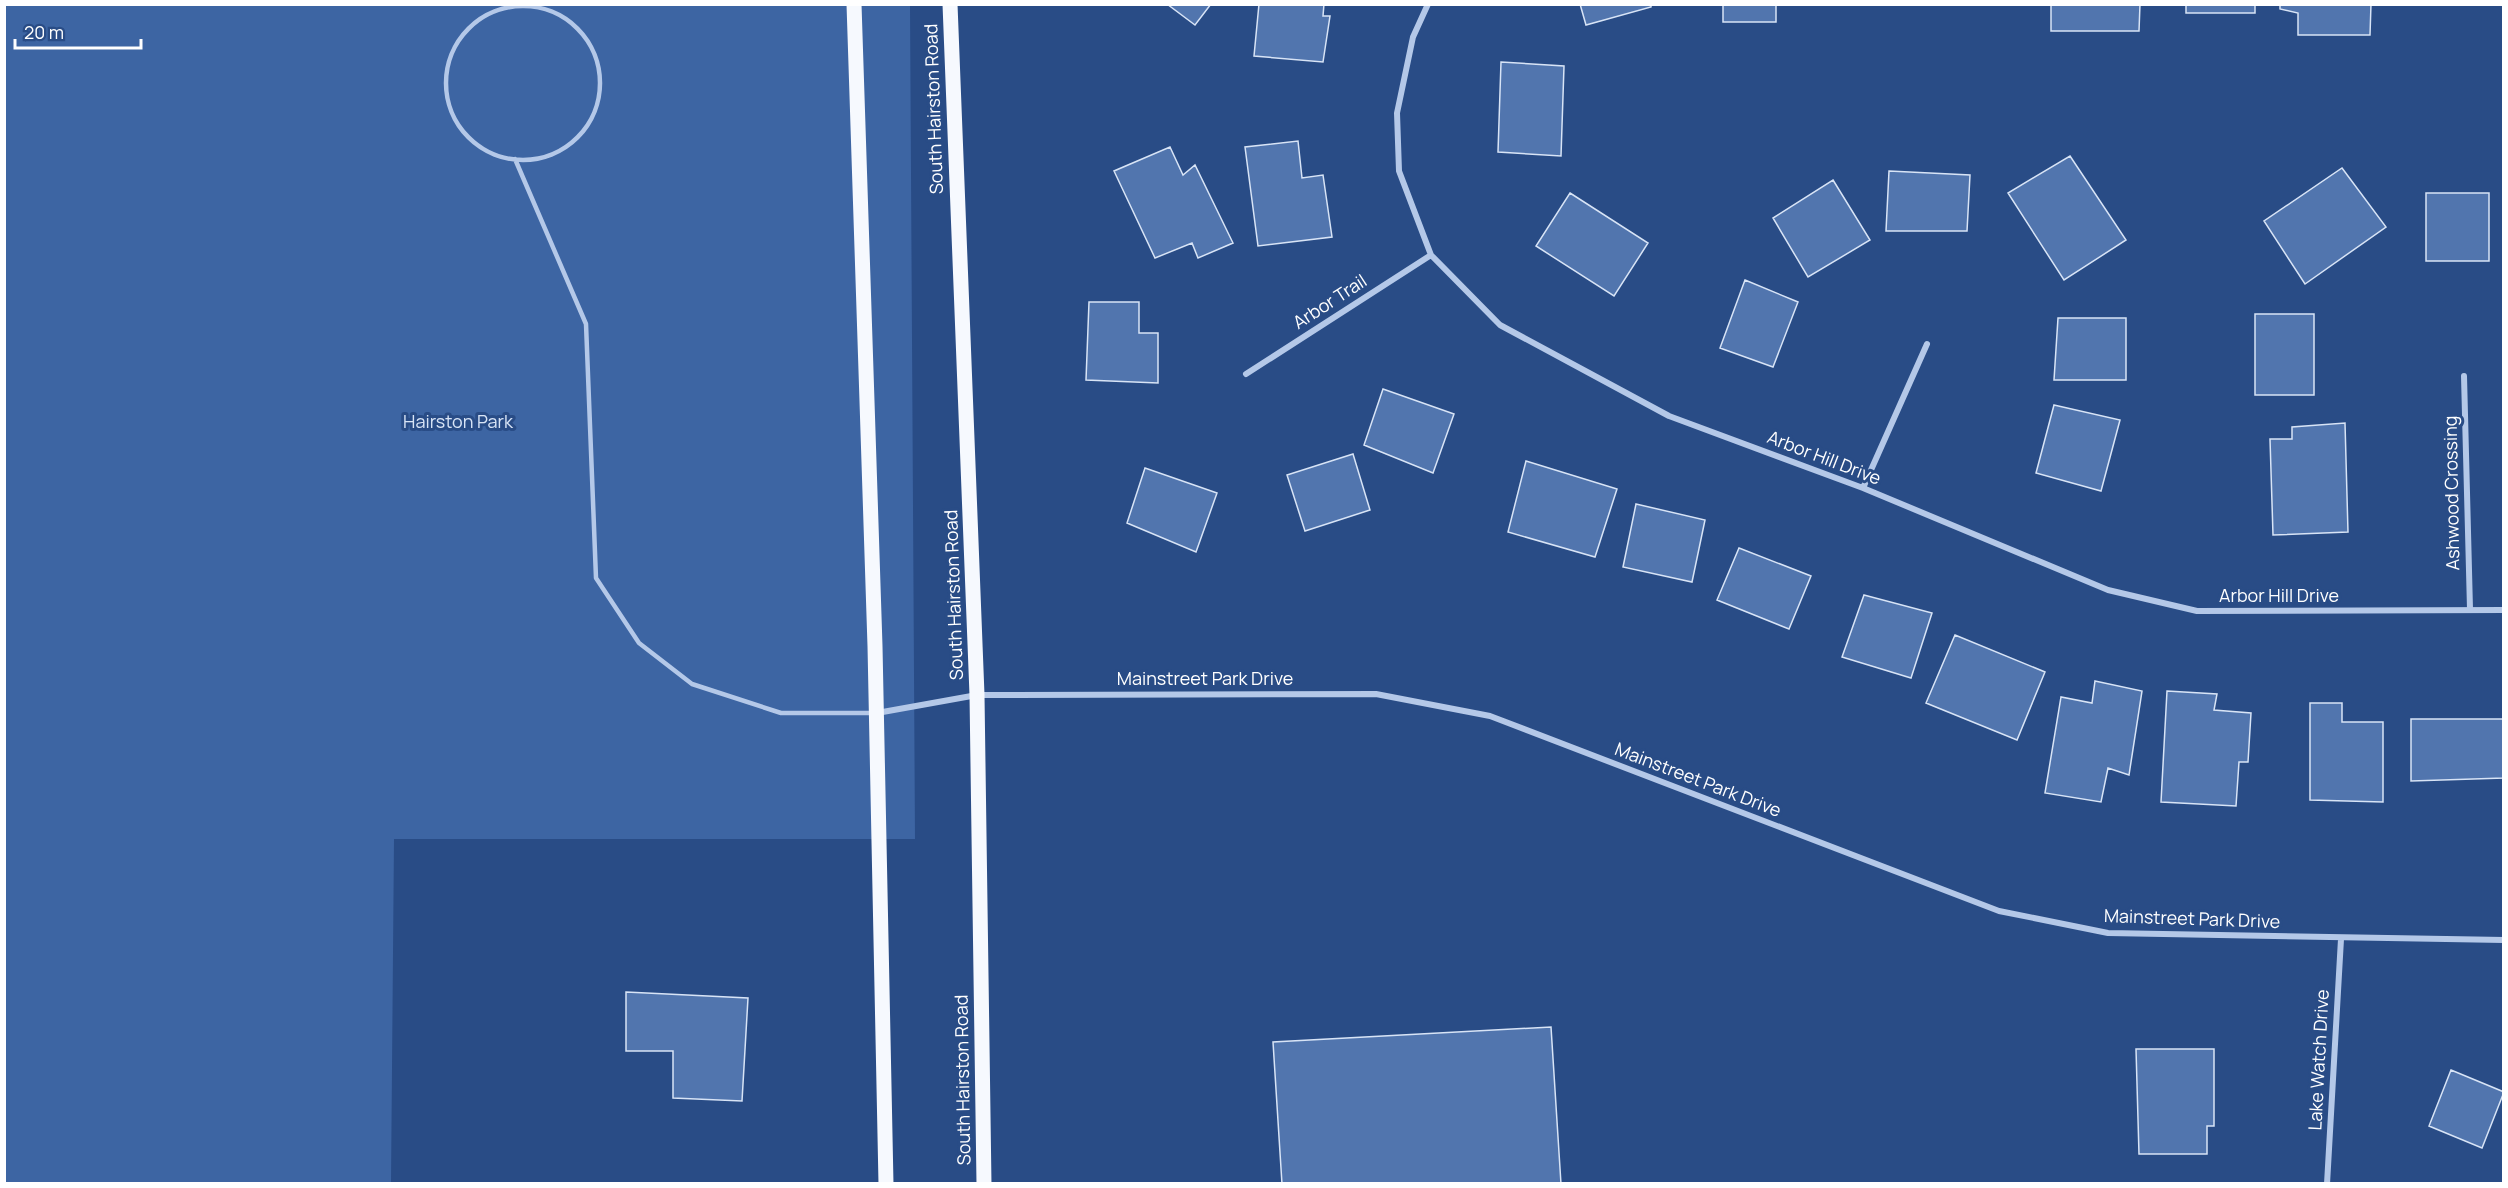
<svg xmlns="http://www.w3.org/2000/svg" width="2508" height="1188" viewBox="0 0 2508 1188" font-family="Manrope,sans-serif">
	<rect width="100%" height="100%" fill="#294c86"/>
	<path fill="#3d65a3" d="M5,5H910L915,839H394L391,1183L5,1184Z"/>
	<path fill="#5175ae" stroke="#d8e4f6" stroke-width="1.5" d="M1167,4H1211L1195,25Z
		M1259,4H1324L1323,16H1330L1323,62L1254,56Z
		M1580,4H1651V7L1586,25Z
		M1723,4H1776V22H1723Z
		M2051,4H2140L2139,31H2051Z
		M2186,4H2255V13H2186Z
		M2280,4H2371L2370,35H2298V13L2280,9Z
		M1501,62L1564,66L1561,156L1498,152Z
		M1298,141L1302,178L1323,175L1332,237L1258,246L1245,147Z
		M1170,147L1183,175L1195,165L1233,243L1198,258L1192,243L1155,258L1114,171Z
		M2070,156L2126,240L2064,280L2008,193Z
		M2342,168L2386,227L2305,284L2264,221Z
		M1889,171L1970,175L1967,231H1886Z
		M1833,180L1870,240L1808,277L1773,218Z
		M1570,193L1648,243L1614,296L1536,246Z
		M2426,193H2489V261H2426Z
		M1745,280L1798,302L1773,367L1720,348Z
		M1089,302H1139V333H1158V383L1086,380Z
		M2255,314H2314V395H2255Z
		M2058,318H2126V380H2054Z
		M1383,389L1454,414L1433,473L1364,445Z
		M2054,405L2120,420L2101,491L2036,473Z
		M2345,423L2348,532L2273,535L2270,439H2292V427Z
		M1353,454L1370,510L1305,531L1287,475Z
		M1526,461L1617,489L1595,557L1508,532Z
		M1145,468L1217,493L1196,552L1127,523Z
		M1636,504L1705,520L1692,582L1623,567Z
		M1739,548L1811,576L1789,629L1717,600Z
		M1864,595L1932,613L1911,678L1842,657Z
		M1955,635L2045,672L2017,740L1926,703Z
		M2095,681L2142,691L2129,775L2108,768L2101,802L2045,793L2061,697L2092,703Z
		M2167,691L2217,694L2214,710L2251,713L2248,762H2239L2236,806L2161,802Z
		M2310,703H2342V722H2383V802L2310,800Z
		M2411,719H2504V778L2411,781Z
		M626,992L748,998L742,1101L673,1098V1051H626Z
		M1551,1027L1561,1184H1282L1273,1042Z
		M2136,1049H2214V1126H2207V1154H2139Z
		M2451,1070L2504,1092L2482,1148L2429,1126Z"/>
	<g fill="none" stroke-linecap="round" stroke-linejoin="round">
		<path stroke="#b4c8e8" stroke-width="4.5" d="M446 83a77 77 0 1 1 154 0a77 77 0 1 1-154 0Z
			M515,159L586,324L596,578L639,643L692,684L781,713H874"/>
		<path stroke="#b4c8e8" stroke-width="6" d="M1428,4L1413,37L1397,113L1399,171L1431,255L1500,325L1669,416L1863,488L2108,590L2197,611L2504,610
			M1246,374L1431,255
			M2464,376L2470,609
			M1863,488L1927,344
			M877,713L977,695L1376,694L1490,716L1999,911L2108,933L2504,940
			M2327,1184L2341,939"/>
		<path stroke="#f6f9fe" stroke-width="15" d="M854,4L875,646L886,1184
			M950,4L977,695L984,1184"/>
	</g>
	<g text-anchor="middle" stroke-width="6" stroke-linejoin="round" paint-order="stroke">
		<g font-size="18" fill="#fff" stroke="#294c86">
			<text transform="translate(934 109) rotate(-92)" y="6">South Hairston Road</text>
			<text transform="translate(1330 302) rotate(-33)" y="6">Arbor Trail</text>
			<text transform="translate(1824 458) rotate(21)" y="6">Arbor Hill Drive</text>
			<text transform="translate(2452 493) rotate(-91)" y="6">Ashwood Crossing</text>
			<text transform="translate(954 595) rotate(-92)" y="6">South Hairston Road</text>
			<text x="2279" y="602">Arbor Hill Drive</text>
			<text x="1205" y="685">Mainstreet Park Drive</text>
			<text transform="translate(1698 780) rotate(21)" y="6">Mainstreet Park Drive</text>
			<text transform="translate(2192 919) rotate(2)" y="6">Mainstreet Park Drive</text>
			<text transform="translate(2319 1060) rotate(-87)" y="6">Lake Watch Drive</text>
			<text transform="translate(963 1080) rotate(-91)" y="6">South Hairston Road</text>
		</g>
		<g font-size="18" fill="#d8e4f6" stroke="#294c86">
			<text x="458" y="428">Hairston Park</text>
		</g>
	</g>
	<rect width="2508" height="1188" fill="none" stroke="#ffffff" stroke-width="12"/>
	<path d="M15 39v9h126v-9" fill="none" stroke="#ffffff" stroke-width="3"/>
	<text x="24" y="39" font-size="18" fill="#ffffff" stroke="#294c86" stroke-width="4.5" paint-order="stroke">20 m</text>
</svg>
